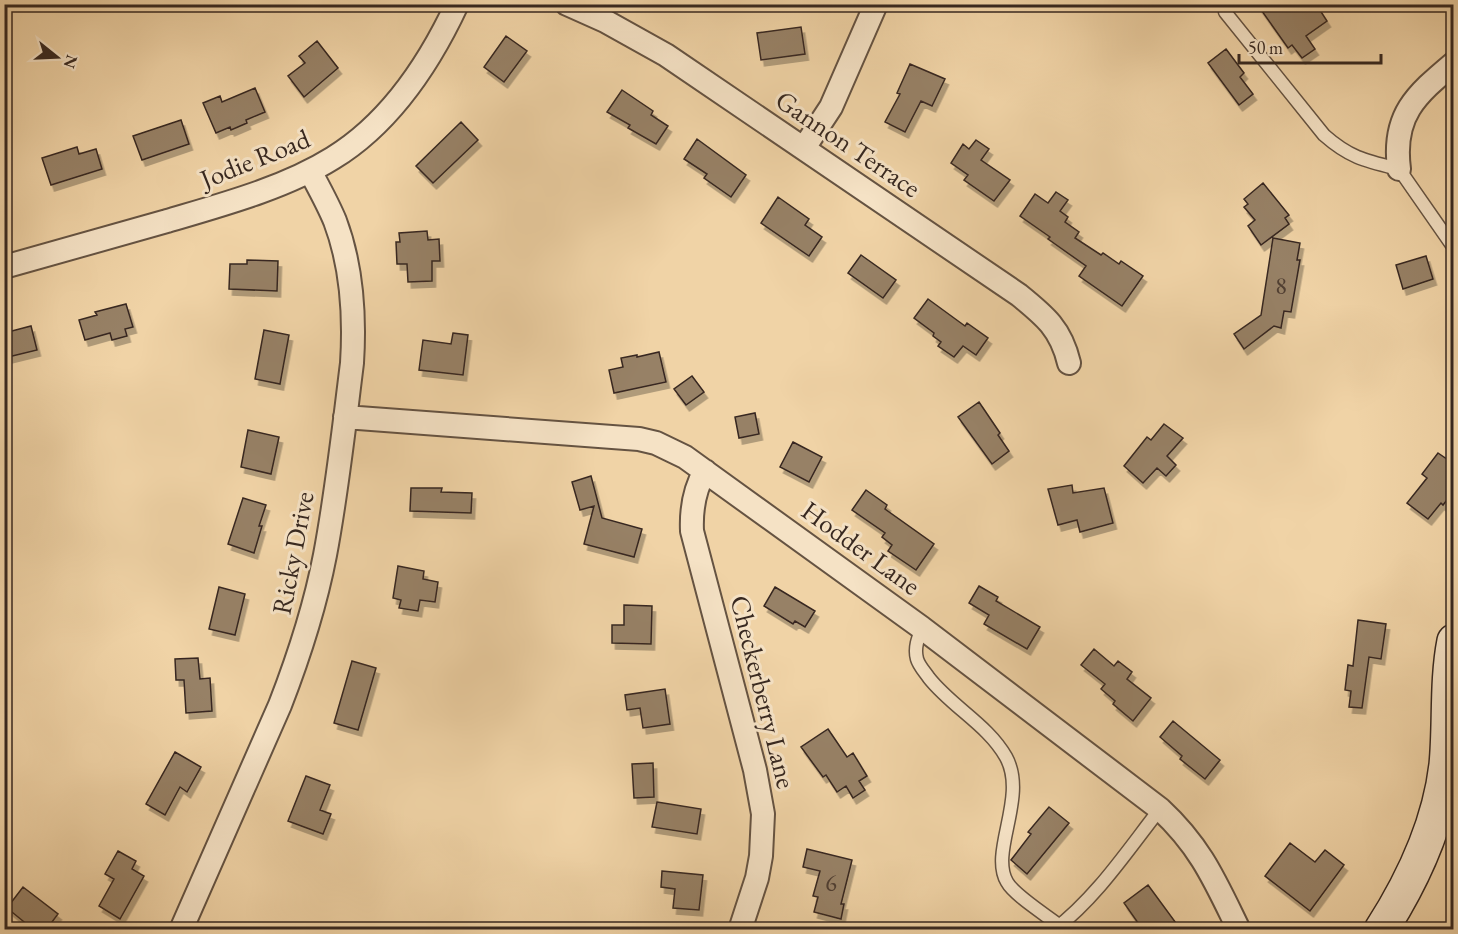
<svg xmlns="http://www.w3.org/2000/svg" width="1458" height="934" viewBox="0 0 1458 934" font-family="'EB Garamond',serif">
	<defs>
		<filter id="shadow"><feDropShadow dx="3.5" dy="6" stdDeviation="0" flood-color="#0004"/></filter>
	</defs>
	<rect width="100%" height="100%" fill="#f0d3a6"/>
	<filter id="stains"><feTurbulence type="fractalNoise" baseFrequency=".00333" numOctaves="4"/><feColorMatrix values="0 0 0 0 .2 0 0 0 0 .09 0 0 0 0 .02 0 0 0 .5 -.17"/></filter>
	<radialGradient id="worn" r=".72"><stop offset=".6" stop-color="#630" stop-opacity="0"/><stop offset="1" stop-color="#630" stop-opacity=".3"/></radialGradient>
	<path fill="#978166" stroke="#372820" stroke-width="1.5" filter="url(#shadow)" d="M1257,4H1316L1327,21L1306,36L1315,49L1302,58L1292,45L1288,48Z
		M801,27L805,54L761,60L757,33Z
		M506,36L527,51L504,82L484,67Z
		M317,41L338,68L304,97L288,76L305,63L299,56Z
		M1226,49L1244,73L1240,77L1253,94L1239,105L1208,63Z
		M910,64L945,79L932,106L921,101L905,132L885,122L900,94L897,93Z
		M255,88L265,112L246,120L247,123L231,130L230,127L216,133L203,103L220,96L222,102Z
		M622,90L653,111L651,115L668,126L656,144L628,128L630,125L607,112Z
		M181,120L189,144L142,160L133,136Z
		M461,122L478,140L433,183L416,166Z
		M697,139L746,175L731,197L704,178L707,174L684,159Z
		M976,140L989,149L981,160L1010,180L994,201L964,180L968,175L951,163L963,144L969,149Z
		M77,147L79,154L96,149L102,169L51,185L42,158Z
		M1263,183L1289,215L1285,218L1289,224L1261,245L1248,226L1255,220L1244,207L1248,204L1244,199Z
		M1056,192L1068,200L1060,211L1068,217L1065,222L1079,232L1075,238L1101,255L1103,253L1119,264L1121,261L1143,276L1122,306L1079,276L1086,266L1048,239L1050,237L1020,216L1035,194L1048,203Z
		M778,197L809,219L805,225L822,237L809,256L761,223Z
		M427,231L428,240L439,239L440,261H432V281L408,282L407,264H397L396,242H400L399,233Z
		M1273,238L1300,243L1297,260H1300L1291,312L1284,311L1281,328L1274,326L1244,349L1234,334L1261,315Z
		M861,255L896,280L883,298L848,273Z
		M1426,256L1433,279L1403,289L1396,265Z
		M247,260L278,261L277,291L229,289L230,264H247Z
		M928,299L965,326L967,323L988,338L976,355L963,346L954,357L938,346L941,342L933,336L934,333L914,318Z
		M126,304L133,327L125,329L127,336L112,340L110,333L85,340L79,320L97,315L95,312Z
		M31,326L37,350L4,358V333Z
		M264,330L289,335L280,384L255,379Z
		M453,333L468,335L463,375L419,370L423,340L451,344Z
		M659,352L666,382L614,393L609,370L623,367L621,358L637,355V357Z
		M692,376L704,392L686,405L674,389Z
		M979,402L1000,433L998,435L1009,451L992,464L958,417Z
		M755,413L759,434L739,438L735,417Z
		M1164,424L1183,438L1167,456L1176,465L1166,476L1157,468L1143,483L1124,466L1147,437L1151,440Z
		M248,430L279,437L271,474L241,467Z
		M793,442L822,457L809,482L780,467Z
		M1438,453L1454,464V491L1443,505L1441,503L1428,519L1407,503L1427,478L1422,474Z
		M591,476L602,518L642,529L634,557L584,544L594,506L580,510L572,482Z
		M1072,485L1073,493L1104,488L1113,523L1080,532L1077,520L1058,525L1048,489Z
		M411,488H442L441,492L472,493L471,513L410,511Z
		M866,490L887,505L885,509L934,544L916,570L888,551L892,545L882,537L885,533L852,510Z
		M243,498L266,505L259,526H262L254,553L228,544Z
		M398,566L424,571L423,579L438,582L435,602L420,600L418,611L399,608L401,600L393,598Z
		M979,586L998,597L996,601L1040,627L1027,649L984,624L989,615L969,603Z
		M219,587L245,594L235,635L209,629Z
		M775,587L815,611L805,627L795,621L793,624L764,606Z
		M624,605L652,606L651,644L612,643V625H624Z
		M1358,620L1386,624L1381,659L1369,657L1362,708L1349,707L1351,691L1345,690L1348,665L1353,666Z
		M1094,649L1114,666L1118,661L1132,672L1127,679L1151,698L1133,721L1113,704L1115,701L1101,689L1105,684L1081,665Z
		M198,658L200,679L210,678L212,711L186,713L184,680H176L175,659Z
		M352,661L376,668L358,730L334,723Z
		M665,689L670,724L643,728L640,708L627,710L625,695Z
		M1173,721L1220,760L1205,779L1180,759L1182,756L1160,737Z
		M828,729L847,757L853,753L867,776L859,781L865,790L853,798L846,786L837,792L826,775L823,777L801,747Z
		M175,752L201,767L187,792L180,787L165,815L146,804Z
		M653,763L654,797L634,798L632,764Z
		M306,776L330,785L320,810L331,814L323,834L288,821Z
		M657,802L701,809L697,834L652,827Z
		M1049,807L1069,823L1027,874L1011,860L1031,834L1028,832Z
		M1290,843L1315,862L1325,850L1344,865L1310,911L1265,876Z
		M807,849L852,860L841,904H844L841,919L814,912L818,897L813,896L820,871L803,867Z
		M118,851L136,861L132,869L144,876L120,919L99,906L114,879L105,874Z
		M662,871L703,875L699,910L673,908L675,889L661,887Z
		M1148,885L1176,923L1167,930H1143L1124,903Z
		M23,887L58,914L46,930H34L7,908Z"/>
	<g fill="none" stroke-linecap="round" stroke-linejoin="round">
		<defs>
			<path id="lane" d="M1225,12L1324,135C1350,158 1366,161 1399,169L1454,248
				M922,628C918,638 914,648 917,659C919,666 925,672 929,678C952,707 988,725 1006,757C1028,797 989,852 1007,882C1014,895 1046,915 1060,926
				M1054,930C1097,897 1127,851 1160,809"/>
			<path id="street" d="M567,4L605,21L666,55L1019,295C1045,316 1061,329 1069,363
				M804,148L831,107L876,4
				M1399,169C1392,115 1416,95 1454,63
				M4,267C59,251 113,236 167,221C221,205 285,188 333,158C390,123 429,64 457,4
				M345,417L639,439L656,443L685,457L922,628L1160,809C1201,847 1215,881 1239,930
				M705,471C694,490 691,509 692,531L755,770L763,814L761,856L757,878L740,930
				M181,930L280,705C299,656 315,607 325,555C337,492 344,427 352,363C355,316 352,266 335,221C328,204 319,188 310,171"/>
			<path id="secondary" d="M1381,930C1413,880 1439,825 1446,765C1450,724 1446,682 1454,641"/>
		</defs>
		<use href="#lane" stroke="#655342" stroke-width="15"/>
		<use href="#street" stroke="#655342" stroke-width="26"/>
		<use href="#secondary" stroke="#372820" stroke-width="36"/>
		<use href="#lane" stroke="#f5e2c5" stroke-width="12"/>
		<use href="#street" stroke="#f5e2c5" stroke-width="22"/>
		<use href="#secondary" stroke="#f5e2c5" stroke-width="33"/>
	</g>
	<g text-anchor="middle" stroke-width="6" stroke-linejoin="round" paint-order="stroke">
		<g font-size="24" fill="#4f3e32">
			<text x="1281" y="294">8</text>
			<text x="831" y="891">6</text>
		</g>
		<g font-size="27" fill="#372820" stroke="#f5e2c5">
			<text transform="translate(848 144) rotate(34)" y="9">Gannon Terrace</text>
			<text transform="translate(255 159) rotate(-22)" y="9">Jodie Road</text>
			<text transform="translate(861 548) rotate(36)" y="9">Hodder Lane</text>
			<text transform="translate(293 553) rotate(-79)" y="9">Ricky Drive</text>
			<text transform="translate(763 692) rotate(76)" y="9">Checkerberry Lane</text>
		</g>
	</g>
	<rect width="1458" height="934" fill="none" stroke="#f0d3a6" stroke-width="24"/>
	<rect x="6" y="6" width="1446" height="922" fill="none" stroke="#372820" stroke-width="3"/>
	<rect x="12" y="12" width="1434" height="910" fill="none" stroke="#372820" stroke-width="1.5"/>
	<g transform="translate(57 57) rotate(108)" stroke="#f5e2c5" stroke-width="4.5" paint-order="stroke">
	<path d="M0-4.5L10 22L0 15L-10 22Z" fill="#372820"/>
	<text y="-9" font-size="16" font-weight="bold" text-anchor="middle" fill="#372820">N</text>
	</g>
	<path d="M1239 54v9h142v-9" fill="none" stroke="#372820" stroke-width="3"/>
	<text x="1248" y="54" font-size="18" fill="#372820" stroke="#f5e2c5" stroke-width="4.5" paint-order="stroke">50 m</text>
	<rect width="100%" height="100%" filter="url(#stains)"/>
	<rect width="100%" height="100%" fill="url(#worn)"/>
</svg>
